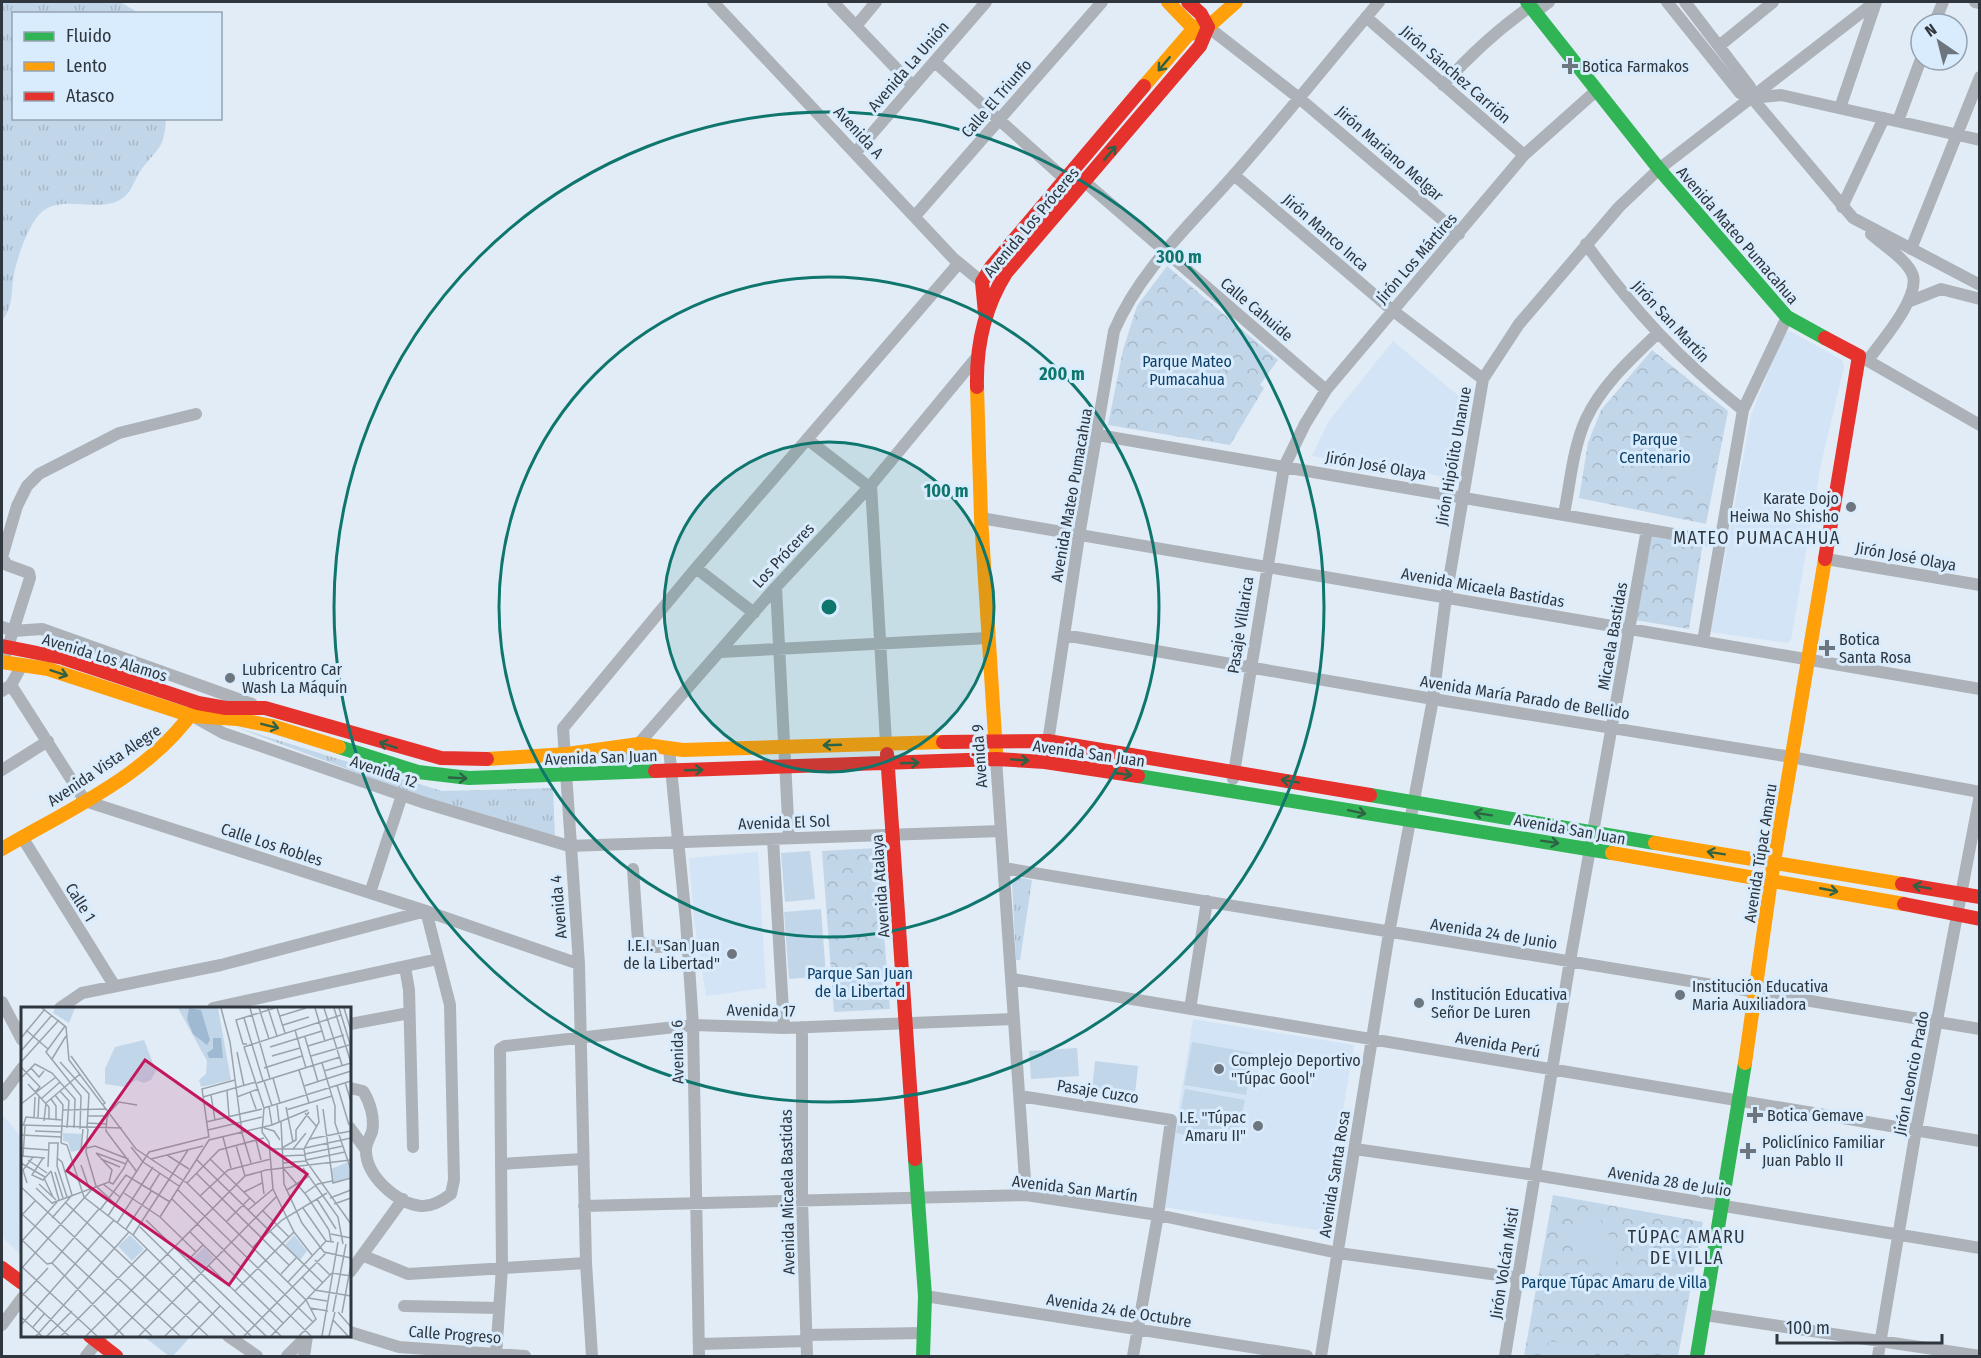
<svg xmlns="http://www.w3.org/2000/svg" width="1981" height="1358" viewBox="0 0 1981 1358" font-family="'Fira Sans Condensed',sans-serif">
	<defs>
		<pattern id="grass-tufts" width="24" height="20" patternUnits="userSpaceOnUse" patternTransform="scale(1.5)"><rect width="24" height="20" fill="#c2d6e9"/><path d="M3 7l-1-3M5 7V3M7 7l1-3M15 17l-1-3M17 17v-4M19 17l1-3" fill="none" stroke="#a7b8c9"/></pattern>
		<pattern id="park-crowns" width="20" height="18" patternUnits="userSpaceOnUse" patternTransform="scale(1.5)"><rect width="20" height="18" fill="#c2d6e9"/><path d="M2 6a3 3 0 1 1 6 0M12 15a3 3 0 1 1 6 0" fill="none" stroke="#a7b8c9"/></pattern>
	</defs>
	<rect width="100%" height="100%" fill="#e1ecf6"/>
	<path fill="#d3e4f6" d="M1790,331L1842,360L1844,367L1821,464L1791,640L1787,643L1711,632L1751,415L1784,333Z
		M1393,341L1461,398L1446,477L1335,456L1332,459L1312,456L1328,422Z
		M758,852L766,988L706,996L694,920L689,858Z
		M1193,1019L1354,1045L1323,1231L1163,1207Z
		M2,1114L22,1138V1256L2,1237Z"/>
	<path fill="url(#grass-tufts)" d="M2,2H120L139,13L14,14V118L166,119C164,150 158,147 141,170C135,178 132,191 124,197C102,215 66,194 43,211C30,221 19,253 15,269C10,289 15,304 2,321Z
		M235,727L442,791L553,788L555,838L414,794Z
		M1017,877L1032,880L1020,960H1016L1012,883Z"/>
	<path fill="url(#park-crowns)" d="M1167,266L1278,360L1260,385L1264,388L1230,445L1108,425L1123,350L1137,306Z
		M1652,350L1728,411L1706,524L1579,498L1588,443L1601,410Z
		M1649,532L1703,542L1689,629L1635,620Z
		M877,848L890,1009L834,1012L822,851Z
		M1553,1195L1703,1222L1678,1356H1524Z"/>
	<path fill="#c2d6e9" d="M1168,341L1220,369L1205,397L1153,370Z
		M1683,437L1716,442L1708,489L1675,484Z
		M810,851L815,899L785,902L781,853Z
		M821,909L826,976L789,979L784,912Z
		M1192,1042L1253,1053L1246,1095L1184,1085Z
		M1077,1048L1079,1076L1031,1079L1029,1051Z
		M1095,1061L1138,1066L1135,1094L1092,1089Z
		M1185,1089L1245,1100L1236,1144L1176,1133Z
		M1597,1214L1622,1258L1594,1274L1569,1230Z
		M143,1336H191L173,1356H169Z
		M1549,1341L1593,1348L1592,1356H1546Z"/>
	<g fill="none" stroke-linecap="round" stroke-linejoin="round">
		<path stroke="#acb2b8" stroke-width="12" d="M713,2L954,259L982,282
			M833,2L913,86
			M1667,2L1740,93L1752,98L1781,95L1980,140
			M1685,2L1750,87L1752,98L1853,218L1980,285
			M1975,2L1980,3
			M1537,11L1549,2
			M1366,17L1524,155
			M1934,24L1943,2
			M856,26L876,2
			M1208,27L1299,98L1459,234
			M1719,46L1773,2
			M935,62L1066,180
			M1443,85C1470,55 1498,29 1531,6
			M1840,108L1876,2
			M1898,121L1921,59
			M856,152L986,2
			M1234,175L1392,310L1483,379
			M1085,182L1326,390
			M1842,207L1884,118
			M915,216L1102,2
			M1586,244C1634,311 1679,359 1743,410
			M1911,249L1980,77
			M1908,302L1941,289L1980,299
			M1863,358L1980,425
			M1868,360C1881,342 1919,299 1913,276C1908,260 1883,245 1871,234
			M1098,435L1720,542
			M807,439L869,487
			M871,485L886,743
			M1564,514C1570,484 1573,447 1586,419C1602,385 1630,360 1657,334
			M981,518L1980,689
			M1826,559L1980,585
			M696,568L754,613
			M776,587L789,838
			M2,627L13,631L42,629L252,704
			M1064,635L1433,699L1791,757L1980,792
			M1703,641L1743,410L1787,317
			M720,652L988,638
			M6,653L30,578L29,573L7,565L2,557L17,506L27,486L39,474L119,433L196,414
			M11,685L85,801L426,911L579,964
			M2,691L11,685L22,665
			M198,719L223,733L425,803L569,846L1001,831
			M669,748L686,921L693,1025L699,1356
			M996,759L1026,1195
			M1045,762L1079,536L1114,331C1140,270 1190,225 1233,176C1283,119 1330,60 1379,2
			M2,770L48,741
			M613,773L776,587L871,485L976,358
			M1233,779L1284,467L1305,424L1326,390L1524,155L1597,90
			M22,837L114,985
			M773,839L784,1028
			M1004,868L1980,1029
			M633,869L638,941L656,947L688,945
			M370,893L402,795
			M405,967L409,990L413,1147
			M1012,979L1980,1141
			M2,1002L22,1040
			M60,1008L82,993L221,965L426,911L450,1005L454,1180L451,1194C443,1200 432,1207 421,1206C397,1204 365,1175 366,1149C366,1144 370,1137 372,1132C375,1118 370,1102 363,1091L350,1088
			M213,1008L438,959
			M1190,1009L1207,901
			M350,1024L409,1013
			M802,1027V1200L807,1356
			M2,1095L22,1068
			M1020,1096L1171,1120L1158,1215L1133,1356
			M350,1128L366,1150
			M1355,1149L1535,1175L1980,1248
			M501,1164L583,1159
			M584,1206L1026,1195L1158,1215L1338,1253L1520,1278
			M364,1256L408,1274L586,1263
			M350,1272L403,1199
			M925,1296L1307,1356
			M404,1306L499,1308
			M1705,1315L1980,1356
			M2,1325L22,1298
			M350,1332L399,1347L525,1356
			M806,1335L924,1333
			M228,1336L257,1356
			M699,1344L806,1341
			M86,1356L102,1336
			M287,1356L307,1336
			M304,1356L307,1336
			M496,1356L502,1267L500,1049L505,1046L693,1025L784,1028L1014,1019
			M592,1356L586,1263L579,964L563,728L696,568L959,263
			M1321,1356L1389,933L1433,699L1446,597L1483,379L1519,324L1619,207L1659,169L1875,2
			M1505,1356L1570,961L1647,529
			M1878,1356L1916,1130L1980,795"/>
		<path stroke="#30b455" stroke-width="14" d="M1527,2L1659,169L1787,317L1825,338
			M339,747L418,772L469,778L655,771
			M1138,776L1612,853
			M1370,795L1655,843
			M915,1159L925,1296L923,1356
			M1697,1356L1745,1063"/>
		<path stroke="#ff9f0a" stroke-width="14" d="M1168,2L1191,26L1208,27
			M1144,86L1188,35L1208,27L1236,2
			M977,387L981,518L996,752
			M2,662L48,669L192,716L237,719L272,726L339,747
			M487,759L567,754L639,744L683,750L943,742
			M1655,843L1902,884
			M2,849C70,809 151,774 196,707
			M1612,853L1904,904
			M1745,1063L1771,880L1825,559"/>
		<path stroke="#e5322d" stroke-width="14" d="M1188,2L1201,14L1208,27
			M985,313L982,282L991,267L1144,86
			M977,387C976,346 984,308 1006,273L1200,46L1208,27
			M1825,559L1859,356L1825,338
			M2,646L63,658L198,703L226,708H265L441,758L487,759
			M943,742L1048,741L1370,795
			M887,754L915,1159
			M655,771L996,759L1045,762L1138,776
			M1902,884L1980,897
			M1904,904L1980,919
			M2,1268L22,1283
			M90,1336L116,1356"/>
	</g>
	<defs><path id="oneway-shaft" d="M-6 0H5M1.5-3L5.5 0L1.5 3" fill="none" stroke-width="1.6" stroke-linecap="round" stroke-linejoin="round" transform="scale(1.5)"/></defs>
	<g stroke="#2f6245">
		<use href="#oneway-shaft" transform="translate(1164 64) rotate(130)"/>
		<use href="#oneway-shaft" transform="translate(1110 153) rotate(-50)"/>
		<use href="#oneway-shaft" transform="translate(59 673) rotate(18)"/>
		<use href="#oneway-shaft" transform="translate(270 726) rotate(14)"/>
		<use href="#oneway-shaft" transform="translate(388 745) rotate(-162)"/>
		<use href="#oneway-shaft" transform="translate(832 745) rotate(178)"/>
		<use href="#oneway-shaft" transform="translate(1020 760) rotate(4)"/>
		<use href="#oneway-shaft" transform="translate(910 763) rotate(-2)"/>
		<use href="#oneway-shaft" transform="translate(694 770) rotate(-2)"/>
		<use href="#oneway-shaft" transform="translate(1123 774) rotate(8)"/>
		<use href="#oneway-shaft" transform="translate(458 778) rotate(3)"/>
		<use href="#oneway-shaft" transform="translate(1290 781) rotate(-170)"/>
		<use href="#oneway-shaft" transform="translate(1357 812) rotate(12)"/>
		<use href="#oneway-shaft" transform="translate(1483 814) rotate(-171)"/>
		<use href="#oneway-shaft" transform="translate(1550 842) rotate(9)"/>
		<use href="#oneway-shaft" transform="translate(1716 853) rotate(-171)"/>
		<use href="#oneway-shaft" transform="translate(1922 887) rotate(-170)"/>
		<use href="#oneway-shaft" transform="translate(1829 890) rotate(11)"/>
	</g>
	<circle cx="829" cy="607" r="165" fill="#0f766e" fill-opacity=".12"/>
	<g fill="none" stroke="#0f766e" stroke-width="3">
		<circle cx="829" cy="607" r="165"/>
		<circle cx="829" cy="607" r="330"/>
		<circle cx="829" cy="607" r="495"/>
	</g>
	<g fill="#6d767e" stroke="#d9ecfe" stroke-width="2">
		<path d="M1567 57h6v6h6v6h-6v6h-6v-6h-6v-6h6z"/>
		<circle cx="1851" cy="507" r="6"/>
		<path d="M1824 639h6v6h6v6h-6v6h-6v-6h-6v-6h6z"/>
		<circle cx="230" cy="678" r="6"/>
		<circle cx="732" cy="954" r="6"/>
		<circle cx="1680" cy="995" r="6"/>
		<circle cx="1419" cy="1003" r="6"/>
		<circle cx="1219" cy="1069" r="6"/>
		<path d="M1752 1106h6v6h6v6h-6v6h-6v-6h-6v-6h6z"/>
		<circle cx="1258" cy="1126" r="6"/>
		<path d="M1745 1142h6v6h6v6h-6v6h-6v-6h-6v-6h6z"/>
	</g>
	<g text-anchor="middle" stroke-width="6" stroke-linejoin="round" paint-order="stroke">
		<g font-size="16" fill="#2f363d" stroke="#d9ecfe">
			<text transform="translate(908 66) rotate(-49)" y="6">Avenida La Unión</text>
			<text transform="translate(1456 74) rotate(41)" y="6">Jirón Sánchez Carrión</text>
			<text transform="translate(996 98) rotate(-49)" y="6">Calle El Triunfo</text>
			<text transform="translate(859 132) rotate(47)" y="6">Avenida A</text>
			<text transform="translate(1390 153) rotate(41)" y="6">Jirón Mariano Melgar</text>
			<text transform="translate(1031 222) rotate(-50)" y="6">Avenida Los Próceres</text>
			<text transform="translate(1326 232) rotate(41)" y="6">Jirón Manco Inca</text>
			<text transform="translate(1738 235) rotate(49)" y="6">Avenida Mateo Pumacahua</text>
			<text transform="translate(1416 258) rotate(-49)" y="6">Jirón Los Mártires</text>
			<text transform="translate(1257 309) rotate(40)" y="6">Calle Cahuide</text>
			<text transform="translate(1671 321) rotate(47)" y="6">Jirón San Martín</text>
			<text transform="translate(1453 456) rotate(-80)" y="6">Jirón Hipólito Unanue</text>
			<text transform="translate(1376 465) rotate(10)" y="6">Jirón José Olaya</text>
			<text transform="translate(1071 495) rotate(-80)" y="6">Avenida Mateo Pumacahua</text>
			<text transform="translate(783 555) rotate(-47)" y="6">Los Próceres</text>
			<text transform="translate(1906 556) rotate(10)" y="6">Jirón José Olaya</text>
			<text transform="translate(1483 587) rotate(10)" y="6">Avenida Micaela Bastidas</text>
			<text transform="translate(1240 625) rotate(-81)" y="6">Pasaje Villarica</text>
			<text transform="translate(1612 636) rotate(-80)" y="6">Micaela Bastidas</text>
			<text transform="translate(105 657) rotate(17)" y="6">Avenida Los Alamos</text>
			<text transform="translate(1525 697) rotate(9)" y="6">Avenida María Parado de Bellido</text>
			<text transform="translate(1089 753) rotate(8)" y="6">Avenida San Juan</text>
			<text transform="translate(979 756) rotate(-94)" y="6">Avenida 9</text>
			<text transform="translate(601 757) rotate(-2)" y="6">Avenida San Juan</text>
			<text transform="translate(104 765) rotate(-34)" y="6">Avenida Vista Alegre</text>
			<text transform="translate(384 771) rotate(19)" y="6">Avenida 12</text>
			<text transform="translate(784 822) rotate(-2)" y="6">Avenida El Sol</text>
			<text transform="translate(1570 829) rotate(10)" y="6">Avenida San Juan</text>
			<text transform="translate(272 844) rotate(18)" y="6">Calle Los Robles</text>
			<text transform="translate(1760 853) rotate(-81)" y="6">Avenida Túpac Amaru</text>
			<text transform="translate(880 886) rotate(-94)" y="6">Avenida Atalaya</text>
			<text transform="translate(81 902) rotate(58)" y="6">Calle 1</text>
			<text transform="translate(558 907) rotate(-95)" y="6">Avenida 4</text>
			<text transform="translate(1494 933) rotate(9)" y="6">Avenida 24 de Junio</text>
			<text transform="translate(761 1010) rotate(1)" y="6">Avenida 17</text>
			<text transform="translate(1498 1044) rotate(10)" y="6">Avenida Perú</text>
			<text transform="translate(677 1052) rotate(-91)" y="6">Avenida 6</text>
			<text transform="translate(1911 1073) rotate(-79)" y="6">Jirón Leoncio Prado</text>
			<text transform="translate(1098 1091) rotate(9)" y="6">Pasaje Cuzco</text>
			<text transform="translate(1334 1174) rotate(-81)" y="6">Avenida Santa Rosa</text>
			<text transform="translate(1670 1181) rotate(9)" y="6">Avenida 28 de Julio</text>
			<text transform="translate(1075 1188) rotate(7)" y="6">Avenida San Martín</text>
			<text transform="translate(787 1192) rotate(-91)" y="6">Avenida Micaela Bastidas</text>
			<text transform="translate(1504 1263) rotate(-81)" y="6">Jirón Volcán Misti</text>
			<text transform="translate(1119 1310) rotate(9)" y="6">Avenida 24 de Octubre</text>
			<text transform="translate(455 1334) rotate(4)" y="6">Calle Progreso</text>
		</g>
		<g font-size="16" fill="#2f363d" stroke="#d9ecfe" text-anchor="start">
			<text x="1582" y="72">Botica Farmakos</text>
			<text x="1839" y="504" text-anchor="end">Karate Dojo<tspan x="1839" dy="18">Heiwa No Shisho</tspan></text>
			<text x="1839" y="645">Botica<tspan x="1839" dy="18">Santa Rosa</tspan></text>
			<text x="242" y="675">Lubricentro Car<tspan x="242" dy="18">Wash La Máquin</tspan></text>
			<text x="720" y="951" text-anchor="end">I.E.I. "San Juan<tspan x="720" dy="18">de la Libertad"</tspan></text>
			<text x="1692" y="992">Institución Educativa<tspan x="1692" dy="18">Maria Auxiliadora</tspan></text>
			<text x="1431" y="1000">Institución Educativa<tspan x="1431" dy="18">Señor De Luren</tspan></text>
			<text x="1231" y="1066">Complejo Deportivo<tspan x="1231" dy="18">"Túpac Gool"</tspan></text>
			<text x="1767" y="1121">Botica Gemave</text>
			<text x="1246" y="1123" text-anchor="end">I.E. "Túpac<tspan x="1246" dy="18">Amaru II"</tspan></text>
			<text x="1762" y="1148">Policlínico Familiar<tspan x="1762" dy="18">Juan Pablo II</tspan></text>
		</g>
		<g font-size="16" fill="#0e4068" stroke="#d9ecfe">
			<text x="1187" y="367">Parque Mateo<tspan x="1187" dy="18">Pumacahua</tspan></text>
			<text x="1655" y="445">Parque<tspan x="1655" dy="18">Centenario</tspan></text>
			<text x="860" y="979">Parque San Juan<tspan x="860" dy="18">de la Libertad</tspan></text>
			<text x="1614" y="1288">Parque Túpac Amaru de Villa</text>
		</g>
		<g font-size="18" letter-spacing="1.5" fill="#2f363d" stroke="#d9ecfe">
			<text x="1757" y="544">MATEO PUMACAHUA</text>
			<text x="1687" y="1243">TÚPAC AMARU<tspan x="1687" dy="21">DE VILLA</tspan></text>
		</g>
	</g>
	<g transform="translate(21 1007)">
		<rect width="330" height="330" fill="#e1ecf6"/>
		<path d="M123,33L135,64L130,73L123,76L115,73L104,80L84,77V62L94,40Z" fill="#c2d6e9"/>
		<path d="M157,1H197L210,73L180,80L178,73L185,67L186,54Z" fill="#c2d6e9"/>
		<path d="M183,240L193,251L180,264L169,254Z" fill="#c2d6e9"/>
		<path d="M34,1H54L48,16L32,6ZM42,126L61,127L59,143L50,145L47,135L42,134ZM327,155L330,170L312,176L310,162ZM109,228L123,242L111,254L97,239ZM273,228L286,244L279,253L264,238Z" fill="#c2d6e9"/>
		<path d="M168,1L180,3L189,33L186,38L172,27L166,12ZM192,31H200L202,51H188L186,46L192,42Z" fill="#a0b9d2"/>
		<path fill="none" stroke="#9aa3ac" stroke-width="1.5" d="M21,1L45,20L48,53L115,142L166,176L285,293L295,312L278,329M200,1L209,35L221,125M229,1L249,72M238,1L248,32M247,1L256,29M256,1L264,26M294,1L304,34M303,1L321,58M313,1L330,56M318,1L330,40M323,1L330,24M259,9L285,1M223,11L242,74M262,18L288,10M44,19L25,45L60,89L59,122M5,23L27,42M274,23L285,61M284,30L297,75M0,31L24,2M226,37H222L215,13L254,1M287,39L323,28M249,40L301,24M0,44L31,8M216,45L223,79M50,49L84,96L81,98M251,49L279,41M290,49L328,38M31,52L45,29M0,55L38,13M39,55L68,87M301,56L314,99V116L330,163M0,60L19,80L14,85M10,61L18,70L23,64M243,61L281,49M278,63L288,96M303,64L330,56M0,71L14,57L31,66L54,92L53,121M252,71L259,96M243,74L251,99M324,75L330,95M236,76L319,50M7,77L28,100V112M316,78L328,118M283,79L330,64M39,84L48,94L46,121M206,84L208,109M229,85L235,102M34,88L42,98L40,136M190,88L194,113M182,90L235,75M216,90L237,82M20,92L39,75M30,92L35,99V112M25,96L59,67M0,97L35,70M256,97L258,115M296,98L298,115L283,142L285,154L330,217M248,100L251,118M265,100L272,135M243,101L223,40L320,8M243,101L241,125L248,135L252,182L273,225L291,248M243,101L330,74M302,102L312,176L330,171M42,103L86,102M265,103L311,89M284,106L296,120M86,108L98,95L116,98M67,109H88M86,110L85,124L116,165M13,111L14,90M17,111L18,89M23,114L25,96M185,115L241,102M260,115L263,177L281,216L303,245L330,251M66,116L85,117M0,118L101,121M2,119L5,110L41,113M243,121L253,124L259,133M66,122L68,86M67,122L65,145L75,179L103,205M187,123L241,110M220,123L230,156M14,124L40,125M0,128L40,130M202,130L210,161M188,131L181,82L214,73M289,132L330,124M235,133L240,153M37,136L36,159L46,190M40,136L46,138L63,190L112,228L214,329M215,138L224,169M110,140L122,155L158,179M0,141L28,143M261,141L275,133V123L288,105M284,141L330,131M249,142H283M272,142L285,126M60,143L62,122M284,147L322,139M146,148L168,162M0,149L24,151M2,149L4,119M262,149L284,148M22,151L11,168L22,173L30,164M80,152L99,160M130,152L182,139M175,152L302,276M189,152L234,196M7,153L26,166M285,153L324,145M0,156L24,170M262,156L285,154M60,158L68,181M27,160L28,136H38M282,161L317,210L322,237M263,162L286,189L308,223L310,234M30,164L38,193M240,164L243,187M34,165L42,191M175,166L268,258M23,171L32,190M88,175L91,163L75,146L105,157M6,176L2,163L12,150M166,176L198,143L243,131M18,177L35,193M82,177L99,190M0,180L159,329M15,181L32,197M129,182L139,166M156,182L292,315M266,183L288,169M223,185L241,176M103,186L139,210L175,245M284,186L297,177L311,174M179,189L207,163L250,152M309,191L330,183M151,192L290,329M296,192L315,222M31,196L88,175L92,177L103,161L107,152L74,139L66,141M45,196L187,329M313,197L330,191M282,201L305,234L313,235M79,203L105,168L149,195M227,203L252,182M242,204L268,230M0,206L131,329M0,209L14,194M87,209L128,145L187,130M139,210L188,133L251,118L287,103M31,211L51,188L41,155L36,151M125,213L245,329M206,214L229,191M96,216L132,160M119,220L230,329M105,222L131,183M169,225L262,316M310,227L330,231M112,228L167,143M0,232L26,257L31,256M0,235L36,195M232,240L261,213L306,186M167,253L182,238M294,253L309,268M31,256L103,329M31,256L78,202M0,259L76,329M188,259L260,329M0,262L72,181M260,267L275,251M281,270L294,283L330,289M267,275L305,234M214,284L273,225M0,285L48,329M0,290L27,261M287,291L306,294M289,301L307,304M312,305L325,237M317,305L330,320M321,306L330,257M0,310L21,329M312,313L327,329M0,318L93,213M12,320L24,306M15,329L108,225M26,329L51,304M40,329L126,242M65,329L224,169L245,163L330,153M93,329L160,261M118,329L256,189M144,329L179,294M170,329L199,299M223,329L305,246M250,329L311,266L330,269M301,329L317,235M308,329L314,305"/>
		<path fill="#c2185b" fill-opacity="0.15" stroke="#c2185b" stroke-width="3" d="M124,53L286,167L208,278L46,164Z"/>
		<rect width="330" height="330" fill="none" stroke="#2f363d" stroke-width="3"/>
	</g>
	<circle cx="829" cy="607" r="9" fill="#0f766e" stroke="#d9ecfe" stroke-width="3"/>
	<g font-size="18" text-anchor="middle" font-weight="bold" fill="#0f766e" stroke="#d9ecfe" stroke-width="6" stroke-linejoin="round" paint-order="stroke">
		<text x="1179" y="263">300 m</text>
		<text x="1062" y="380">200 m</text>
		<text x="946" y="497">100 m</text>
	</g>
	<rect width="1981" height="1358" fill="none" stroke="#2f363d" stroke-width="6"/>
	<rect x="12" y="12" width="210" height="108" fill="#d9ecfe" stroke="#95a3b1" stroke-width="1.5"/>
	<rect x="24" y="32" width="30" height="9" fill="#30b455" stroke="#95a3b1" stroke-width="1.5"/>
	<text x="66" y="42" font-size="18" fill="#2f363d">Fluido</text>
	<rect x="24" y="62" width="30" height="9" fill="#ff9f0a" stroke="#95a3b1" stroke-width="1.5"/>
	<text x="66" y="72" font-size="18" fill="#2f363d">Lento</text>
	<rect x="24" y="92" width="30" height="9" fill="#e5322d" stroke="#95a3b1" stroke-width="1.5"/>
	<text x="66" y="102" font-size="18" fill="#2f363d">Atasco</text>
	<g transform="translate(1939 42) rotate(325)"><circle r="28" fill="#d9ecfe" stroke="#95a3b1" stroke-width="1.5"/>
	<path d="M0-4.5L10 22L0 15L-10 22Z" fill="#6d767e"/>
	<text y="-9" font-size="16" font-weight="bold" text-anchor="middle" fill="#2f363d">N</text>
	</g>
	<path d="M1777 1334v9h165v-9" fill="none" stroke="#2f363d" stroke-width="3"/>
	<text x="1786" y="1334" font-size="18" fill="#2f363d" stroke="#d9ecfe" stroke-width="4.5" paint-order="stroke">100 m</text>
</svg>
